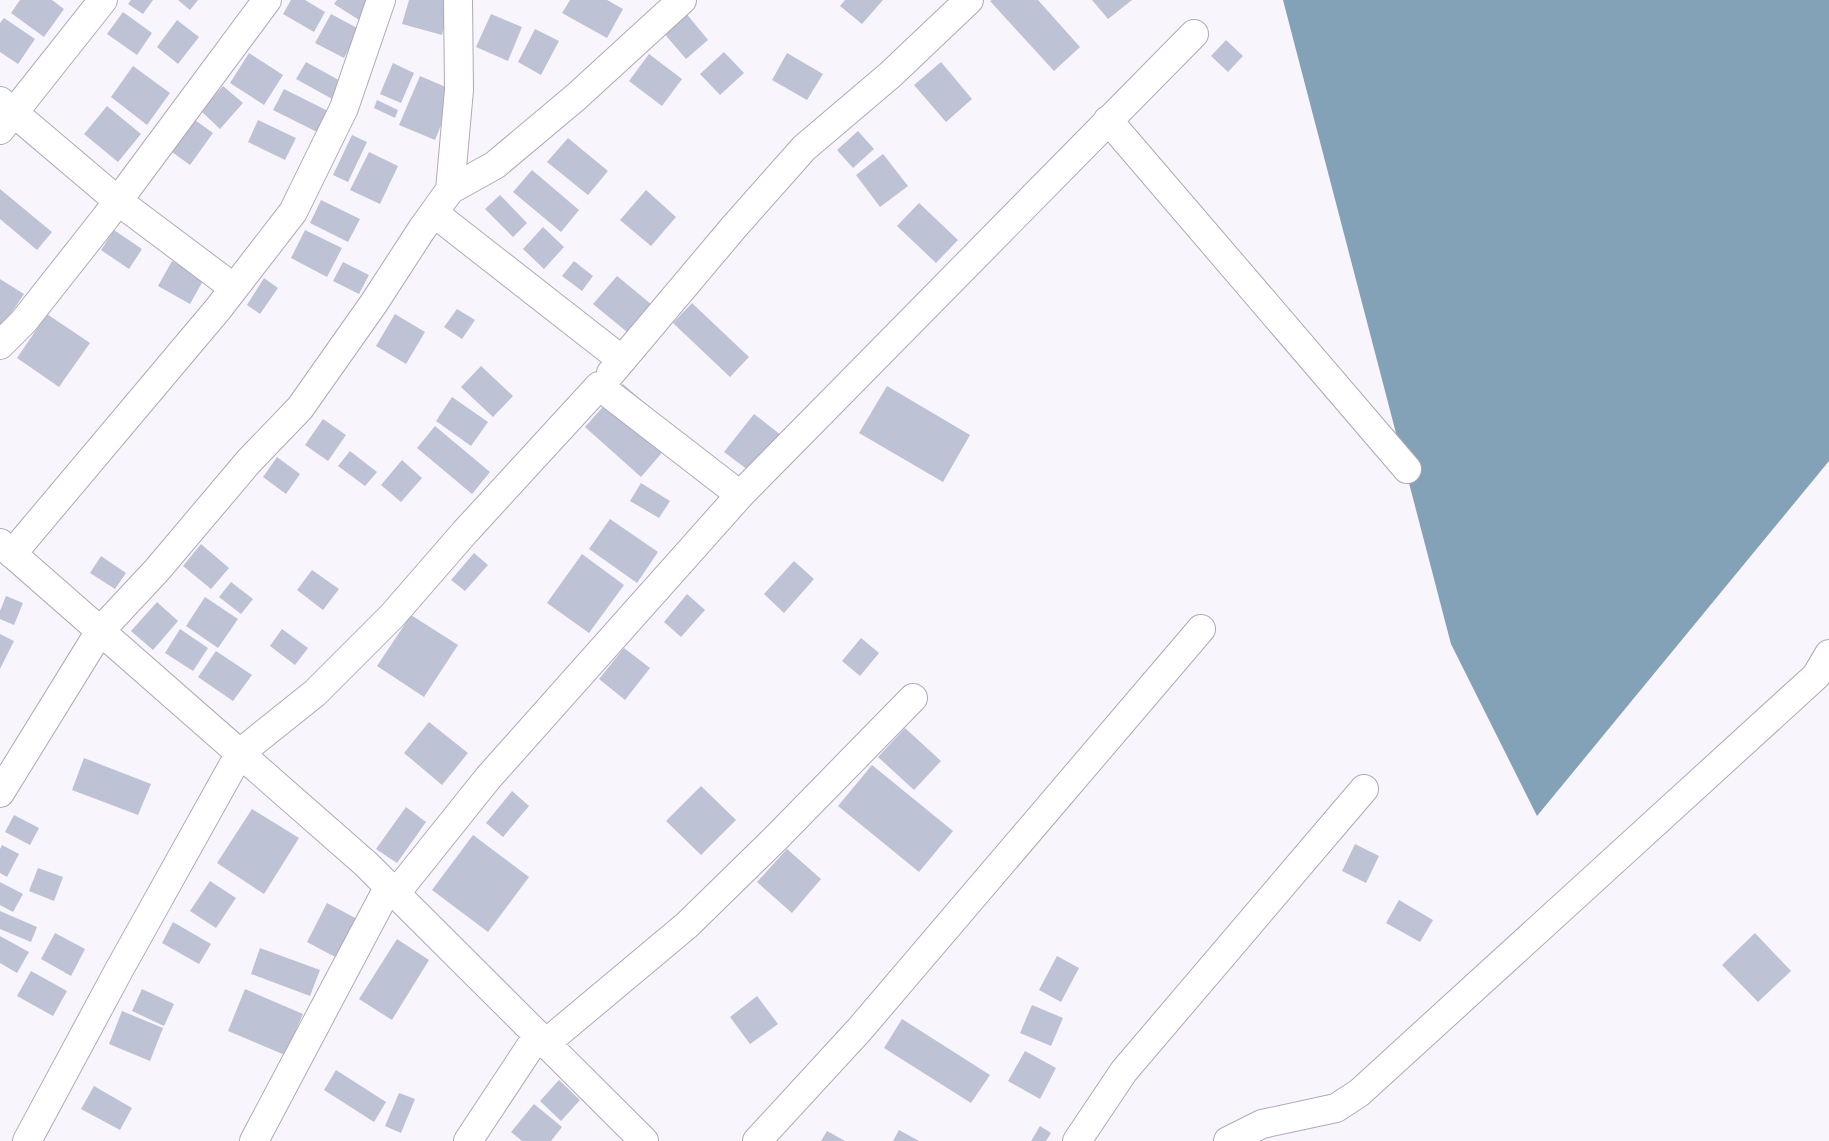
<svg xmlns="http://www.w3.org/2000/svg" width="1829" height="1141" viewBox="0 0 1829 1141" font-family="Merriweather,serif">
	<rect width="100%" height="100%" fill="#f9f5fc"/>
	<path fill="#83a1b7" d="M1283,0H1829V461L1537,816L1451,644Z"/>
	<path fill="#bdc2d5" d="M20,0H52L64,9L44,37L11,13Z
		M131,0H153L143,14L128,4Z
		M178,0H198L190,10Z
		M291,0H305L325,12L314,32L283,14Z
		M337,0H371L359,20L334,4Z
		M409,0H451L442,35L402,24Z
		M570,0H607L623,9L607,38L562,13Z
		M845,0H883L862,24L840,6Z
		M992,0H1038L1080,47L1054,71L990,1Z
		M1092,0H1132L1108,19Z
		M123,12L152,33L137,55L107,34Z
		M685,12L708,40L686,59L662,31Z
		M331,14L359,29L344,58L315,43Z
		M491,14L522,27L508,61L476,47Z
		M4,18L35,39L18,64L0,52V23Z
		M177,20L199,37L178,64L157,47Z
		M535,29L559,41L541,75L518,62Z
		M1226,40L1243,56L1228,72L1211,56Z
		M724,52L744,73L720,95L700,74Z
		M249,53L283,75L264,105L230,83Z
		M787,53L823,74L807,100L772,80Z
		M649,54L682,79L662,106L629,81Z
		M306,62L344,83L334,100L296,79Z
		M941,62L972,99L946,122L914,85Z
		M393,63L414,73L401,103L380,94Z
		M133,66L170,93L147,125L111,97Z
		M420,76L455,91L435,140L399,125Z
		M223,86L243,103L220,129L201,111Z
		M284,89L328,111L317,132L273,110Z
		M377,100L398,110L395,118L374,108Z
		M107,106L141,134L118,162L84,134Z
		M195,120L213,133L190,165L172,152Z
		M258,120L296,138L285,160L248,142Z
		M858,131L874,149L853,168L837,150Z
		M352,135L367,142L348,182L333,175Z
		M568,138L608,171L588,195L547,162Z
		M369,152L398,166L380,204L350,190Z
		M883,154L908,186L880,207L856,175Z
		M532,170L579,210L561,232L513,192Z
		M0,189L52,232L37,250L0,219Z
		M646,190L676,217L651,246L620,220Z
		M500,195L527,223L513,237L485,209Z
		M321,200L360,219L348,242L310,223Z
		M919,203L958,240L936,263L897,226Z
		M543,227L564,247L544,269L523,249Z
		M114,230L142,249L129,269L101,250Z
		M305,230L342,248L327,277L291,258Z
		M172,261L204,279L190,304L158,286Z
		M574,261L593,276L582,291L562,276Z
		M343,262L369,275L359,294L333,281Z
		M617,276L651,304L627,332L593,304Z
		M264,278L278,288L260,314L247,305Z
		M0,279L24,294L0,330Z
		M692,303L749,357L730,377L673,323Z
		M457,309L475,320L462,339L444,327Z
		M47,314L90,343L59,387L17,358Z
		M395,314L425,332L406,364L376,346Z
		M481,366L513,396L493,417L461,387Z
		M623,384L679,433L641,477L585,427Z
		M887,386L970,435L943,482L859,433Z
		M452,397L488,422L471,446L436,421Z
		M754,414L781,435L752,473L724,452Z
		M323,419L346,435L328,461L305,445Z
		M435,426L490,472L472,494L417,448Z
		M350,451L377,472L365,486L338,466Z
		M277,457L300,474L286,494L263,477Z
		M402,460L422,478L401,502L381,485Z
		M641,483L670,501L659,518L630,501Z
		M610,519L658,552L637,583L589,549Z
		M201,544L229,568L211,589L183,566Z
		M474,553L488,565L465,591L451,580Z
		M582,554L624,585L589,633L547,603Z
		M101,556L126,573L115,589L90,573Z
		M794,561L814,579L784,613L764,594Z
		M312,570L339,589L323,610L297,590Z
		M231,582L253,599L241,614L219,597Z
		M687,594L705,610L681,637L664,622Z
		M6,596L23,603L14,625L0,619V611Z
		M205,597L238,619L218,648L186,626Z
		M157,602L178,621L153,650L131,631Z
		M411,615L458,645L424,697L377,666Z
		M180,629L208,648L193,671L165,653Z
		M282,629L308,648L295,665L270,646Z
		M0,634L14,641L0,669Z
		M861,638L879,653L860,676L842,661Z
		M624,648L650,668L625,700L599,679Z
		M216,651L252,675L233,701L198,677Z
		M429,722L468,753L442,785L404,753Z
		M905,728L941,761L914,790L878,757Z
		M84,758L151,784L138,815L72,790Z
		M872,765L953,831L919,872L838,806Z
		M701,786L736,820L701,855L666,821Z
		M512,791L529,806L503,837L486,823Z
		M406,807L426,822L397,863L376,849Z
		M252,809L299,838L264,894L217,863Z
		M14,815L39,828L30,845L5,832Z
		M473,835L529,877L488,932L432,890Z
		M1355,844L1379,856L1366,883L1342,871Z
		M2,845L19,854L7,877L0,873V849Z
		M787,849L821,879L792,913L757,882Z
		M38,868L63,877L54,901L29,891Z
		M210,881L236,898L216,928L190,911Z
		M0,882L23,894L13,912L0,905Z
		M1399,900L1433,920L1420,942L1386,923Z
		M327,903L359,920L339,959L307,942Z
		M0,911L37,927L31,942L0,929Z
		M173,922L211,944L199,964L162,943Z
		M55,933L85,949L71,976L41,959Z
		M1755,933L1791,971L1758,1002L1722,965Z
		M0,936L29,952L17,973L0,963Z
		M397,939L429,960L392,1020L359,999Z
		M260,948L320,970L310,996L251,974Z
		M1057,956L1079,968L1061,1002L1039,990Z
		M31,971L67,991L53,1016L17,996Z
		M142,989L174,1004L164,1026L132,1011Z
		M245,989L303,1014L285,1055L228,1031Z
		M757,996L778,1024L750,1044L730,1017Z
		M1032,1005L1063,1018L1051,1046L1020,1033Z
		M122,1011L163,1028L150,1061L109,1044Z
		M902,1019L990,1075L971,1103L884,1048Z
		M1025,1051L1056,1068L1040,1099L1008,1081Z
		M336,1070L386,1102L374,1122L324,1090Z
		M559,1080L580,1100L561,1121L540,1101Z
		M94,1086L132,1108L120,1130L81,1109Z
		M399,1093L415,1099L401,1133L385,1126Z
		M534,1104L562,1127L551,1141H522L511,1132Z
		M1040,1126L1051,1133L1046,1141H1031Z
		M899,1130L919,1141H893Z
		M827,1131L845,1141H821Z"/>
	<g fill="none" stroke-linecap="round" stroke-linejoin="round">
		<defs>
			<path id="minor" d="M0,101L118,201L234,288
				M1108,120L1407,469
				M0,130L103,0
				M450,190L459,90L458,0
				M434,213L622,360L611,373
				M0,345L24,321L106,217L267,0
				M622,360L734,227L804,148L890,75L969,0
				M740,495L1194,34
				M0,543L366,864L644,1141
				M12,554L218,309L293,212L344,108L381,0
				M0,793L100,631L157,570L249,461L300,408L374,303L422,229L450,190L495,165L576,97L682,0
				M546,1043L687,925L777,837L913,698
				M27,1141L119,970L240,753L315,693L392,616L465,532L599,386L740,495L488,778L396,893
				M254,1141L389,886
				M468,1141L538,1035
				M757,1141L860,1029L1201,629
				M1077,1141L1124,1071L1364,789
				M1228,1141L1262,1124L1336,1108L1359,1093L1816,676L1829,654"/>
		</defs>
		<use href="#minor" stroke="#b1a8b9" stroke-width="30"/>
		<use href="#minor" stroke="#fff" stroke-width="28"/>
	</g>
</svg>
